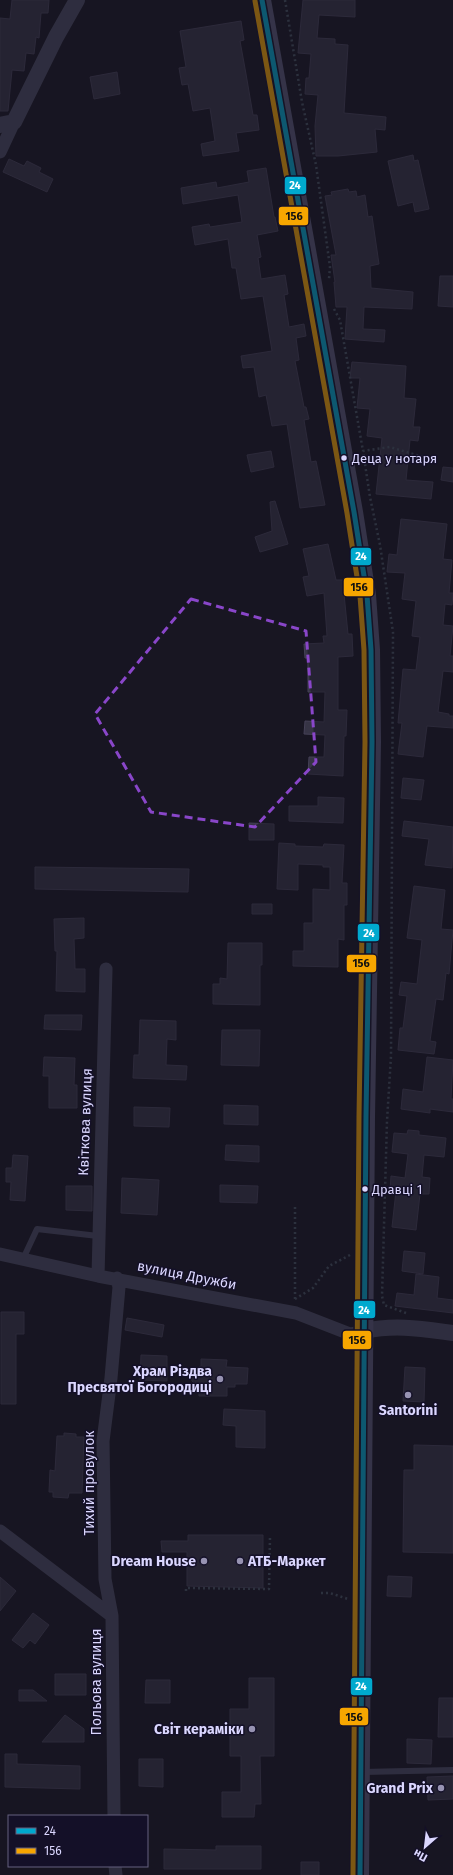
<svg xmlns="http://www.w3.org/2000/svg" width="453" height="1875" viewBox="0 0 453 1875" font-family="'Fira Sans',sans-serif">
	<rect width="100%" height="100%" fill="#181622"/>
	<path fill="#363445" stroke="#454157" d="M12,0H49L48,13H41L39,38L36,37L34,54L26,53L24,71L12,70L8,111H0V18L10,19Z
		M303,0H355V17L319,15L317,38L335,39V44L348,45L344,113L386,117L385,130L375,129L377,152L338,156H316L315,126L318,95L305,94L306,78H309L311,54L298,53Z
		M241,21L244,40L240,41L246,74L253,115H257L259,130L236,133L239,151L203,156L201,144L215,141L210,108L193,111L188,84L182,85L179,68L186,67L180,31Z
		M117,72L120,94L94,99L90,77Z
		M413,155L414,161L418,160L429,209L415,212L413,202L398,206L388,161Z
		M9,159L24,166L27,161L41,168L39,172L53,179L47,192L3,172Z
		M266,168L274,217H275L278,231L257,235L261,257L258,258L261,279L285,275L288,294L284,295L289,327L304,324L306,336L296,338L299,360L295,361L304,407H306L309,419L304,420L311,462L316,461L325,505L300,508L287,424L272,426L266,395L259,397L254,367L243,368L241,356L272,351L263,296L241,299L236,268H232L228,239L195,245L192,227L209,224L210,227L242,222L238,195L183,204L181,188L216,182L217,188L249,182L247,171Z
		M348,189L349,192L356,191L357,197L365,195L368,217L372,216L379,264L370,266L371,288L413,292L412,309L364,307L363,329L385,330L384,342L345,339L347,307H336L334,282H335L331,255H336L325,196L332,195L331,192Z
		M440,276H453V307L438,306Z
		M352,362L406,366L404,398L416,399L413,427H420L418,441L410,440L406,480L433,482L431,499L376,494L382,438L367,436L370,409L357,408L360,378H350Z
		M271,451L274,467L251,472L247,455Z
		M443,467L453,468V482L441,480Z
		M275,501L288,544L260,552L255,537L272,531L270,502Z
		M401,519L447,524L443,559L452,560L449,593H453L452,605L445,604L443,625L453,626L450,656H453V672L443,671L438,712L449,714V716H453V728L427,726L423,757L398,754L402,723H398L403,669L416,670L420,637L412,636L416,601L402,599L405,573L387,572L389,554L397,555Z
		M328,544L336,580H347V594H344L348,634H352L353,656L338,657V710H347L346,736H344L343,776L308,774L309,757H324L325,735L304,734L305,721L324,722L325,692H308V658H305L304,644L324,643L323,636H327L324,593L307,596L303,577L309,576L303,549Z
		M403,778L424,780L421,800L401,798Z
		M318,797L344,798L343,823L289,821V806H318Z
		M404,821L453,827L452,868L425,865L429,839L402,836Z
		M249,823L274,824V840H249Z
		M279,843L295,844V846L323,847L324,844L344,845L342,883H347V905H344V940L338,939V967L293,966V951H304V923H313V889L330,890V867H323V865L298,864V890L277,889Z
		M35,867L189,869L188,892L35,889Z
		M414,886L445,890L441,929L453,930L449,974L446,973L443,1000L436,999L430,1041L436,1042L434,1054L398,1050L400,1028H403L407,996L399,995L401,982L417,984L422,940L407,938Z
		M252,904H272V914H252Z
		M84,918V938L74,939L75,969H85V992L56,991L57,951H55L54,919Z
		M228,943H262V965H260V1005L213,1004V984H220V978L227,979Z
		M45,1015H82L81,1030L44,1029Z
		M140,1020L176,1021V1040L167,1039L166,1065L187,1066L186,1080L133,1078L134,1055H139Z
		M222,1030H260L259,1066L221,1065Z
		M44,1057L75,1058L74,1085H77V1108H49V1076H43Z
		M427,1057L453,1060L451,1099H453V1112L430,1109V1113L401,1109L403,1089L423,1092Z
		M224,1105L258,1106V1125L224,1124Z
		M134,1107L170,1108L169,1127L134,1126Z
		M408,1130L419,1131V1135L446,1138L444,1157L424,1155L422,1177L430,1178L429,1194H420L416,1230L392,1227L396,1191H390L391,1176L405,1178L408,1154L392,1152L394,1133L407,1134Z
		M226,1145L259,1146V1162L225,1160Z
		M13,1155L28,1156L25,1201L10,1200L11,1182H6V1168H12Z
		M122,1178L159,1180L157,1215L121,1213Z
		M220,1185L258,1186L257,1203L220,1202Z
		M66,1186H92V1211L66,1210Z
		M404,1251L425,1253L423,1274L402,1271Z
		M416,1274L439,1277L437,1298L453,1300V1313L395,1306L397,1293L414,1295Z
		M1,1312H24V1334H16V1404H1Z
		M127,1318L164,1325L162,1337L125,1330Z
		M141,1355L167,1356V1381L140,1380Z
		M201,1359L227,1360L226,1367L248,1368L247,1384H235V1387H227V1396H199V1388L192,1381L191,1377L193,1371L201,1366Z
		M405,1367L425,1368L424,1402L403,1401Z
		M224,1409L265,1411V1448L236,1447V1426L223,1425Z
		M64,1433L76,1434V1437H84L82,1493H69L68,1498L53,1497V1492H49L50,1470L55,1471L57,1436H64Z
		M414,1445L453,1446V1553L403,1552L404,1470H414Z
		M188,1535H263V1588L187,1586V1552H162L161,1541H188Z
		M388,1576L412,1577L411,1597L387,1596Z
		M0,1577L16,1591L0,1611Z
		M33,1613L49,1625L35,1644L30,1640L23,1648L12,1640Z
		M55,1674H86V1695H55Z
		M249,1678H274V1756H260L261,1804H255L254,1817H222V1792H241V1756H230V1709H249Z
		M146,1680H170V1703H145Z
		M19,1690H33L47,1701H19Z
		M439,1698H453V1737H438Z
		M65,1715L84,1729V1742H42Z
		M407,1739L432,1740L431,1764L407,1763Z
		M5,1754H17V1764L80,1766V1789L5,1787Z
		M139,1759H163V1787L139,1786Z
		M453,1776V1799L428,1800L427,1777Z
		M216,1846H261V1869H164V1849L216,1850Z
		M301,1862H319V1875H301Z"/>
	<g fill="none" stroke-linecap="round" stroke-linejoin="round">
		<path stroke="#465260" stroke-width="2.5" stroke-dasharray="2 3" stroke-linecap="butt" d="M285,0L302,102L316,165L330,267L329,279
			M334,309L340,320L363,451
			M295,1207V1300
			M295,1299L313,1288L329,1266L350,1255
			M406,1313L384,1305L382,1296L387,1121L391,1056L393,632L380,545L370,497L363,451L390,447L436,461
			M186,1591V1588L269,1589L270,1537
			M321,1593H330L348,1599"/>
		<path stroke="#4b4b63" stroke-width="6" d="M23,1259L37,1229L98,1236
			M363,1772L453,1770"/>
		<path stroke="#4b4b63" stroke-width="13" d="M0,152L14,122
			M0,1254L98,1276L296,1313L350,1334L365,1331
			M98,1276L106,969
			M0,1531L112,1616L114,1816
			M112,1616L105,1579L103,1441L111,1378L119,1287L117,1278
			M115,1866L116,1875"/>
		<path stroke="#4b4b63" stroke-width="16" d="M0,125L14,122L56,37L77,0
			M365,1331C395,1324 423,1329 453,1333"/>
		<path stroke="#595776" stroke-width="18" d="M262,0L354,512L367,595L371,650L372,742L366,1117L360,1875"/>
		<defs>
			<path id="bus-1" d="M262,0L354,512L367,595L371,650L372,742L366,1117L360,1875"/>
			<path id="bus-2" d="M255,1L347,513L360,596L364,650L365,742L359,1117L353,1875"/>
		</defs>
		<use href="#bus-1" stroke="#141028" stroke-width="8"/>
		<use href="#bus-2" stroke="#141028" stroke-width="8"/>
		<use href="#bus-1" stroke="#00a9ce" stroke-width="5"/>
		<use href="#bus-2" stroke="#f7a600" stroke-width="5"/>
	</g>
	<path d="M0 0H453V1875H0ZM191,599L306,631L316,762L255,827L151,812L95,714Z" fill="#181622" fill-opacity=".55" fill-rule="evenodd"/>
	<path fill="none" stroke="#8946c9" stroke-width="3" stroke-dasharray="8 5" stroke-linejoin="round" d="M191,599L306,631L316,762L255,827L151,812L95,714Z"/>
	<g fill="#dbd7ff" stroke="#141028" stroke-width="1.5">
		<circle cx="344" cy="458" r="3.5"/>
		<circle cx="365" cy="1189" r="3.5"/>
	</g>
	<g fill="#9793b2" stroke="#141028" stroke-width="1.5">
		<circle cx="220" cy="1379" r="4"/>
		<circle cx="408" cy="1395" r="4"/>
		<circle cx="204" cy="1561" r="4"/>
		<circle cx="240" cy="1561" r="4"/>
		<circle cx="252" cy="1729" r="4"/>
		<circle cx="441" cy="1788" r="4"/>
	</g>
	<g text-anchor="middle" stroke-width="3" stroke-linejoin="round" paint-order="stroke">
		<g font-size="13" fill="#dbd7ff" stroke="#141028" text-anchor="start">
			<text x="352" y="463">Деца у нотаря</text>
			<text x="372" y="1194">Дравці 1</text>
		</g>
		<g font-size="14" fill="#dbd7ff" stroke="#141028">
			<text transform="translate(85 1122) rotate(-88)" y="5">Квіткова вулиця</text>
			<text transform="translate(187 1275) rotate(11)" y="5">вулиця Дружби</text>
			<text transform="translate(89 1483) rotate(-90)" y="5">Тихий провулок</text>
			<text transform="translate(96 1682) rotate(-90)" y="5">Польова вулиця</text>
		</g>
		<g font-size="14" font-weight="bold" fill="#dbd7ff" stroke="#141028" text-anchor="end">
			<text x="212" y="1376">Храм Різдва<tspan x="212" dy="16">Пресвятої Богородиці</tspan></text>
			<text x="408" y="1415" text-anchor="middle">Santorini</text>
			<text x="196" y="1566">Dream House</text>
			<text x="248" y="1566" text-anchor="start">АТБ-Маркет</text>
			<text x="244" y="1734">Світ кераміки</text>
			<text x="433" y="1793">Grand Prix</text>
		</g>
	</g>
	<g stroke="#141028" stroke-width="1.5">
		<rect x="284" y="176" width="23" height="19" rx="4" fill="#00a9ce"/>
		<rect x="278" y="206" width="31" height="20" rx="4" fill="#f7a600"/>
		<rect x="350" y="547" width="22" height="19" rx="4" fill="#00a9ce"/>
		<rect x="343" y="577" width="31" height="20" rx="4" fill="#f7a600"/>
		<rect x="357" y="923" width="23" height="19" rx="4" fill="#00a9ce"/>
		<rect x="346" y="954" width="31" height="19" rx="4" fill="#f7a600"/>
		<rect x="353" y="1300" width="23" height="19" rx="4" fill="#00a9ce"/>
		<rect x="342" y="1330" width="30" height="20" rx="4" fill="#f7a600"/>
		<rect x="350" y="1677" width="23" height="19" rx="4" fill="#00a9ce"/>
		<rect x="339" y="1707" width="30" height="19" rx="4" fill="#f7a600"/>
	</g>
	<g font-size="11" text-anchor="middle" font-weight="bold" fill="#fff">
		<text x="295" y="189">24</text>
		<text x="361" y="560">24</text>
		<text x="369" y="937">24</text>
		<text x="364" y="1314">24</text>
		<text x="361" y="1690">24</text>
	</g>
	<g font-size="11" text-anchor="middle" font-weight="bold" fill="#111">
		<text x="294" y="220">156</text>
		<text x="359" y="591">156</text>
		<text x="361" y="967">156</text>
		<text x="357" y="1344">156</text>
		<text x="354" y="1721">156</text>
	</g>
	<rect x="8" y="1815" width="140" height="52" fill="#141028" stroke="#64607e"/>
	<rect x="16" y="1828" width="20" height="6" fill="#00a9ce" stroke="#64607e"/>
	<text x="44" y="1835" font-size="12" fill="#dbd7ff">24</text>
	<rect x="16" y="1848" width="20" height="6" fill="#f7a600" stroke="#64607e"/>
	<text x="44" y="1855" font-size="12" fill="#dbd7ff">156</text>
	<g transform="translate(425 1847) rotate(208)" stroke="#141028" stroke-width="3" paint-order="stroke">
	<path d="M0-3L7 15L0 10L-7 15Z" fill="#dbd7ff"/>
	<text y="-6" font-size="11" font-weight="bold" text-anchor="middle" fill="#dbd7ff">Пн</text>
	</g>
</svg>
